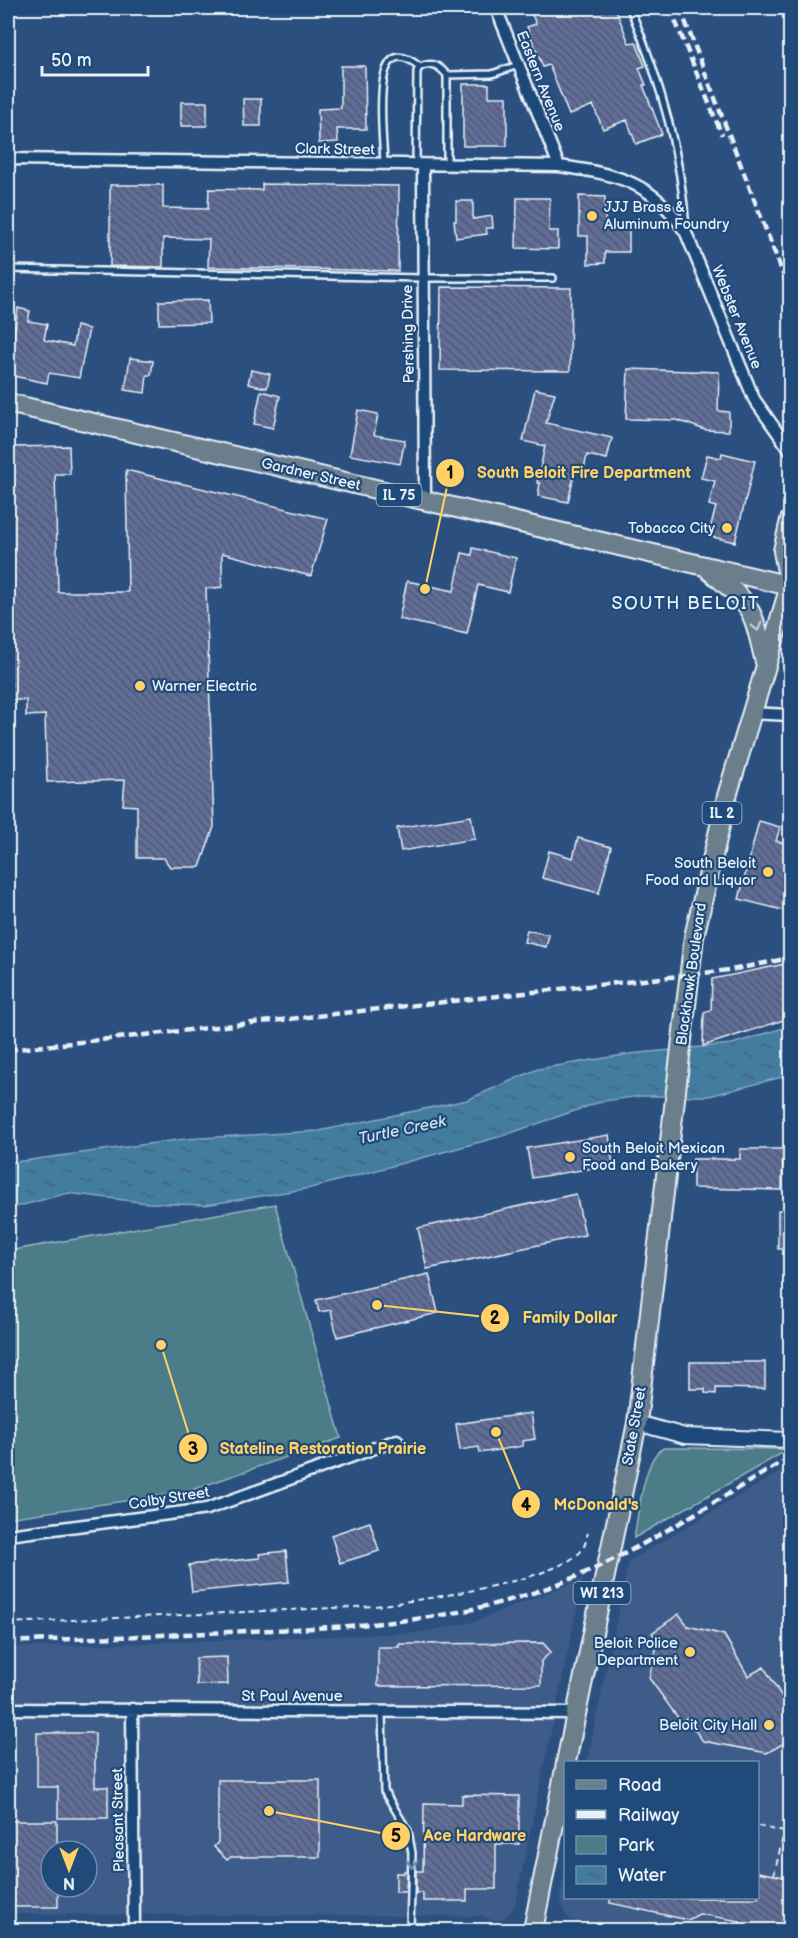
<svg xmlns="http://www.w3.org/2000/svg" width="798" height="1938" viewBox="0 0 798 1938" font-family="'Balsamiq Sans',sans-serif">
	<defs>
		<pattern id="water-ripples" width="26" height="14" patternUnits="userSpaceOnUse" patternTransform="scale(1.5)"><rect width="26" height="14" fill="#437b9f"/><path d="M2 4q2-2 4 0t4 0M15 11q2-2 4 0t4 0" fill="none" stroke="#446479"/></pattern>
		<pattern id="building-back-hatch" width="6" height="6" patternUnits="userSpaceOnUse" patternTransform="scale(1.5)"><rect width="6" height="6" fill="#5f6d98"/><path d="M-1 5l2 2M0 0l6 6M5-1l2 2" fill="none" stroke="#51596d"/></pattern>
	</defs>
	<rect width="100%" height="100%" fill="#2b5080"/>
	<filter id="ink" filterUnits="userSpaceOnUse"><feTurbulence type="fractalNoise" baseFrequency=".0167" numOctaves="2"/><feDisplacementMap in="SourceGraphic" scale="12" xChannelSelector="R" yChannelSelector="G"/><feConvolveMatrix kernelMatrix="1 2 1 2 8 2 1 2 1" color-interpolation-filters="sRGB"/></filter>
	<g filter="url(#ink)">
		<path fill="#3e5c89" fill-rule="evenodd" d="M790,1466V1930H631L570,1920L563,1910L560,1899L565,1869L566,1898H758V1762H587L629,1561Z
			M583,1579L518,1890L514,1907L502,1920H491L484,1916L8,1914V1648L417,1633L473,1622ZM51,1851H87V1887H51Z"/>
		<path fill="#4b7c88" stroke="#9ab6c0" stroke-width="1.5" d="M275,1204L341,1438L186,1492L8,1518V1251Z
			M664,1448H676L789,1449L634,1538C638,1518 644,1454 664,1448Z"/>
		<path fill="url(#water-ripples)" stroke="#85aac3" stroke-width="1.5" d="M790,1026V1075L709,1096H641L603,1101L502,1136L311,1188L205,1205L148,1203L68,1193L8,1209V1163L185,1139L319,1131L467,1100L538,1069L630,1054L732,1044Z"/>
		<path fill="url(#building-back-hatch)" stroke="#e8f1f8" stroke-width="1.5" d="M529,8H615L629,43L636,42L645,66L639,68L646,85H643L662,134L636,144L627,120L603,129L593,105L569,115L549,65L543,67L527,27L536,24Z
			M341,66H365L366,129H337L338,142L319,143L318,109L341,108Z
			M463,84H489V97H507V146H463Z
			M243,99H261V126H244Z
			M181,102H207V126H181Z
			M262,184L399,186L398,271L208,267L209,239L163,238V267L110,266V185H163V208L208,209L209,189L262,190Z
			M579,196L605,197V228H629V252H605V263L588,264V236H579Z
			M517,198H550L549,231H558V249L516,248Z
			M456,201H473V219L492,216L493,228H486L487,234L456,238L454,221H456Z
			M441,287L571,288L570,371L440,370Z
			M208,300L209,323L159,324V301Z
			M18,308L30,311L28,321L47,324L44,340L73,346L76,326L89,329L79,378L49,373L47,383L8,375Z
			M130,358L153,361L151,375H147L145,393L125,390Z
			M628,369L719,372L718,411L729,412V431L705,430L677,420L626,419Z
			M251,370L270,374L267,388L248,384Z
			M535,389L555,393L546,423L612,438L607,459L587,455L584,469L576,467L568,502L538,496L540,483H537L545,446L523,441Z
			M261,391L280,396L273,428L254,424Z
			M358,410L378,414L374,435L405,440L400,464L350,455Z
			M69,446L70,474H55L58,592H128L126,470L328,519L311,576L222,553V587L206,589L214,827L200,867H170L164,858H137V806L123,805L125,780L47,782L45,715L26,716V700H11V682L8,683V447Z
			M722,453L755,461L735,542L708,536L716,507L709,505L715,481L701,478L707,455L721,458Z
			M473,548L516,558L508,592L478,585L467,634L399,619L407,581L454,591L462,553L472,555Z
			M471,816L475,839L401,851L397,828Z
			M759,821L780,827L776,841L790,845V912L739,899Z
			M578,838L611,847L599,893L542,878L549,851L573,858Z
			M527,930L549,935L546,947L524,942Z
			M790,963V1018L703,1046L704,1012L711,1010L712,979Z
			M609,1135L613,1165L532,1178L527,1148Z
			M740,1149H783L782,1190L693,1188V1159H740Z
			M576,1194L585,1235L427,1269L418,1228Z
			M778,1210H790V1249H778Z
			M429,1274L438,1313L337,1337L331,1310L319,1312L316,1300Z
			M690,1362H765V1389L716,1388V1394L705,1393V1389H690Z
			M531,1413L535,1439L522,1441L523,1446L480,1453L479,1447L460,1450L456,1424Z
			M370,1522L379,1551L340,1563L331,1535Z
			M286,1551L289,1582L192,1592L189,1565L260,1558L259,1554Z
			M679,1614L688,1626L724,1635L748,1676L764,1667L785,1702L790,1703L786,1742L767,1753L703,1741L686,1718L681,1722L649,1678L658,1641L652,1633Z
			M543,1643L551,1652L541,1661V1685L378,1686V1647H399V1644Z
			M227,1657L228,1684L197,1685L196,1658Z
			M37,1733H95V1787H108V1818H58V1787H37Z
			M218,1780H320V1857H231L227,1860L214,1847L218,1842Z
			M462,1795L519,1796V1844H496V1889H467V1901H423V1893H416V1871H423L424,1803L462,1804Z
			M10,1821H57V1851H51V1887H58V1907H11Z
			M404,1871H407L406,1892H396V1873H404Z
			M758,1872L790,1878V1930H739L740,1921L699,1914L688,1920L610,1903V1898H758Z"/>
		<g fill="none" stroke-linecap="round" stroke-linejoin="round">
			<defs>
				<path id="service" d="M630,8C659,77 681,153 686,228
					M416,164L417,71L420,67C433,61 439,66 447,75
					M384,165C384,139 367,23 420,67
					M447,165V75L492,74L518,65
					M8,269L422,278H553
					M382,1712L384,1791L408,1831L412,1853L410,1930"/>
				<path id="minor" d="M496,8L559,166
					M8,159L559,166C616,174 653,181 686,233L754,399L790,450
					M423,166L425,501
					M750,713L790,715
					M8,1535L207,1509L397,1440
					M8,1709L576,1713
					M132,1709L134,1930"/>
				<path id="tertiary" d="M637,1423L685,1436L790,1440"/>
				<path id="primary" d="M8,403L790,586
					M710,571C754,607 752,608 765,662
					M790,586L783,551L790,520
					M566,1762L637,1423L694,937L727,796L790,586
					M533,1930L566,1764"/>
			</defs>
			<use href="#service" stroke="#e8f1f8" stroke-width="10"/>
			<use href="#minor" stroke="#e8f1f8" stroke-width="15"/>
			<use href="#tertiary" stroke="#e8f1f8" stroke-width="18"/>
			<use href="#primary" stroke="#e8f1f8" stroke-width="22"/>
			<path stroke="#e8f1f8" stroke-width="2" stroke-dasharray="6 4.5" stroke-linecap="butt" d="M8,1623L375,1606C417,1600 557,1582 582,1550C585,1546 586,1538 588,1533
				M758,1826L784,1832
				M774,1875L784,1832L790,1831"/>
			<use href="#service" stroke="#1f4a7a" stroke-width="5"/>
			<use href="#minor" stroke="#1f4a7a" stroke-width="10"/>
			<use href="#tertiary" stroke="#1f4a7a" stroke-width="14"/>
			<use href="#primary" stroke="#6b7e8b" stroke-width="18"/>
			<path stroke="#e8f1f8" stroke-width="4.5" stroke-dasharray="9 4.5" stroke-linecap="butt" d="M670,8L722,135
				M680,8L790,292
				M8,1050L688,975L736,969L790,958
				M8,1642C88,1638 168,1635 248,1631C350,1627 449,1623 547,1588C634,1557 710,1502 790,1458"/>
		</g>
		<defs><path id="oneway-chevron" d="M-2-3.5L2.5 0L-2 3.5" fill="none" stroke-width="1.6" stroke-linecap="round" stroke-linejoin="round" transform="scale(1.5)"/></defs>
		<use stroke="#c2ced7" href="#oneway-chevron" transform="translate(757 627) rotate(76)"/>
		<use stroke="#6f8dac" href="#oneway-chevron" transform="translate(412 1864) rotate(92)"/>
	</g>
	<g fill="#ffd166" stroke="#1f4a7a" stroke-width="2">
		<circle cx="592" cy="216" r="6"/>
		<circle cx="727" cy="528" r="6"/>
		<circle cx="140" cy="686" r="6"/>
		<circle cx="768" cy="872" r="6"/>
		<circle cx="570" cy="1157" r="6"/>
		<circle cx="690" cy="1652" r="6"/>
		<circle cx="769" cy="1725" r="6"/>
	</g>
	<g text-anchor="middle" stroke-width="4.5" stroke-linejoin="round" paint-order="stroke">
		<g fill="#1f4a7a" stroke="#acbfd2" stroke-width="1.5">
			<rect x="376.5" y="484" width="45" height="22" rx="4.5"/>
			<rect x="702.5" y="802" width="39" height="22" rx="4.5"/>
			<rect x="573.5" y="1582" width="57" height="22" rx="4.5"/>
		</g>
		<g font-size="14" font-weight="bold" fill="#e8f1f8">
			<text x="399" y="500">IL 75</text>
			<text x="722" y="818">IL 2</text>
			<text x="602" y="1598">WI 213</text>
		</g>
		<g font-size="15" fill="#e8f1f8" stroke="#1f4a7a">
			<text transform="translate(541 81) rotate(68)" y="5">Eastern Avenue</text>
			<text transform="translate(335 149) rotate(1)" y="5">Clark Street</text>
			<text transform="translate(737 317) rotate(68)" y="5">Webster Avenue</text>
			<text transform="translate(408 334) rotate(-91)" y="5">Pershing Drive</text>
			<text transform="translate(311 474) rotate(13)" y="5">Gardner Street</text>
			<text transform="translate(691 974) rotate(-82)" y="5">Blackhawk Boulevard</text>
			<text transform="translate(634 1426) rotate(-80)" y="5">State Street</text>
			<text transform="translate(169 1498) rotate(-9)" y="5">Colby Street</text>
			<text x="292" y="1701">St Paul Avenue</text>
			<text transform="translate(118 1820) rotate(-91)" y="5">Pleasant Street</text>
		</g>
		<g font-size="15" fill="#e8f1f8" stroke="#1f4a7a" text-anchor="end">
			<text x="604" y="212" text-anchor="start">JJJ Brass &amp;<tspan x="604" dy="17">Aluminum Foundry</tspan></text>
			<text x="715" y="533">Tobacco City</text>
			<text x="152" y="691" text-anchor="start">Warner Electric</text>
			<text x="756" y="868">South Beloit<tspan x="756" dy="17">Food and Liquor</tspan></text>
			<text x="582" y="1153" text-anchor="start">South Beloit Mexican<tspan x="582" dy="17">Food and Bakery</tspan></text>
			<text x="678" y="1648">Beloit Police<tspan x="678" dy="17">Department</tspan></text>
			<text x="757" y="1730">Beloit City Hall</text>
		</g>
		<g font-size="16" font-style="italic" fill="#cfdfeb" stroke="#1f4a7a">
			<text transform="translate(402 1129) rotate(-12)" y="6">Turtle Creek</text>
		</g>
		<g font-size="18" letter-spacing="1.5" fill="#e8f1f8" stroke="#1f4a7a">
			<text x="686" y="609">SOUTH BELOIT</text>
		</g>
	</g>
	<path fill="none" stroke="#ffd166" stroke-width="2" d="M425 589L450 473M377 1305L495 1318M161 1345L193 1448M496 1432L526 1504M269 1811L396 1836"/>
	<g fill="#ffd166" stroke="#1f4a7a" stroke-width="2">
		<circle cx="425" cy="589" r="6"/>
		<circle cx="377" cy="1305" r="6"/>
		<circle cx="161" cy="1345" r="6"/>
		<circle cx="496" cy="1432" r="6"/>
		<circle cx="269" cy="1811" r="6"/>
		<circle cx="450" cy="473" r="15"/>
		<circle cx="495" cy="1318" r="15"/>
		<circle cx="193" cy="1448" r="15"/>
		<circle cx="526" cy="1504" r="15"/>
		<circle cx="396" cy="1836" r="15"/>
	</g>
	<g font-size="18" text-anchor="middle" font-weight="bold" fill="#111">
		<text x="450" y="479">1</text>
		<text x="495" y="1324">2</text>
		<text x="193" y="1455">3</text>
		<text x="526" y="1511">4</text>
		<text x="396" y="1842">5</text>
	</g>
	<g font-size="16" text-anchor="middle" font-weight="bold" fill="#ffd166" stroke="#1f4a7a" stroke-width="4.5" stroke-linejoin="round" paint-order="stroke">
		<text x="584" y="478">South Beloit Fire Department</text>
		<text x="570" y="1323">Family Dollar</text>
		<text x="323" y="1454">Stateline Restoration Prairie</text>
		<text x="596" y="1510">McDonald's</text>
		<text x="475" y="1841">Ace Hardware</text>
	</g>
	<rect width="798" height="1938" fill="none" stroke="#1f4a7a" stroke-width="30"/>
	<rect x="15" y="15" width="768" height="1908" fill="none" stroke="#e8f1f8" stroke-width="2" filter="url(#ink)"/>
	<rect x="564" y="1761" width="195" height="138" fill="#1f4a7a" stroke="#6f8dac" stroke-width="1.5"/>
	<rect x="576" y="1780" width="30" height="9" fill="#6b7e8b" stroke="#6f8dac" stroke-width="1.5"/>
	<text x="618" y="1791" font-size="18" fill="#e8f1f8">Road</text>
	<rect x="576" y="1810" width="30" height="9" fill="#e8f1f8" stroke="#6f8dac" stroke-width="1.5"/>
	<text x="618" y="1821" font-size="18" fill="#e8f1f8">Railway</text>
	<rect x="576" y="1836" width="30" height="18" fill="#4b7c88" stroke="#6f8dac" stroke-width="1.5"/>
	<text x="618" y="1851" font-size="18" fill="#e8f1f8">Park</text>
	<rect x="576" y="1866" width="30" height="18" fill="url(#water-ripples)" stroke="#6f8dac" stroke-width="1.5"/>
	<text x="618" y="1881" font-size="18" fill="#e8f1f8">Water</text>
	<g transform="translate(69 1869) rotate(180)"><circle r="28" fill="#1f4a7a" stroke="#6f8dac" stroke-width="1.5"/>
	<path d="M0-4.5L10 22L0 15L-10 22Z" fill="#ffd166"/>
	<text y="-9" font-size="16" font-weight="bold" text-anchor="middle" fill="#e8f1f8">N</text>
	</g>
	<path d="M42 66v9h106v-9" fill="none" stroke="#e8f1f8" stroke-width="3"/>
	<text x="51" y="66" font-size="18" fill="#e8f1f8" stroke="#1f4a7a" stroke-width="4.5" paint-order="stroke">50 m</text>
</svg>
